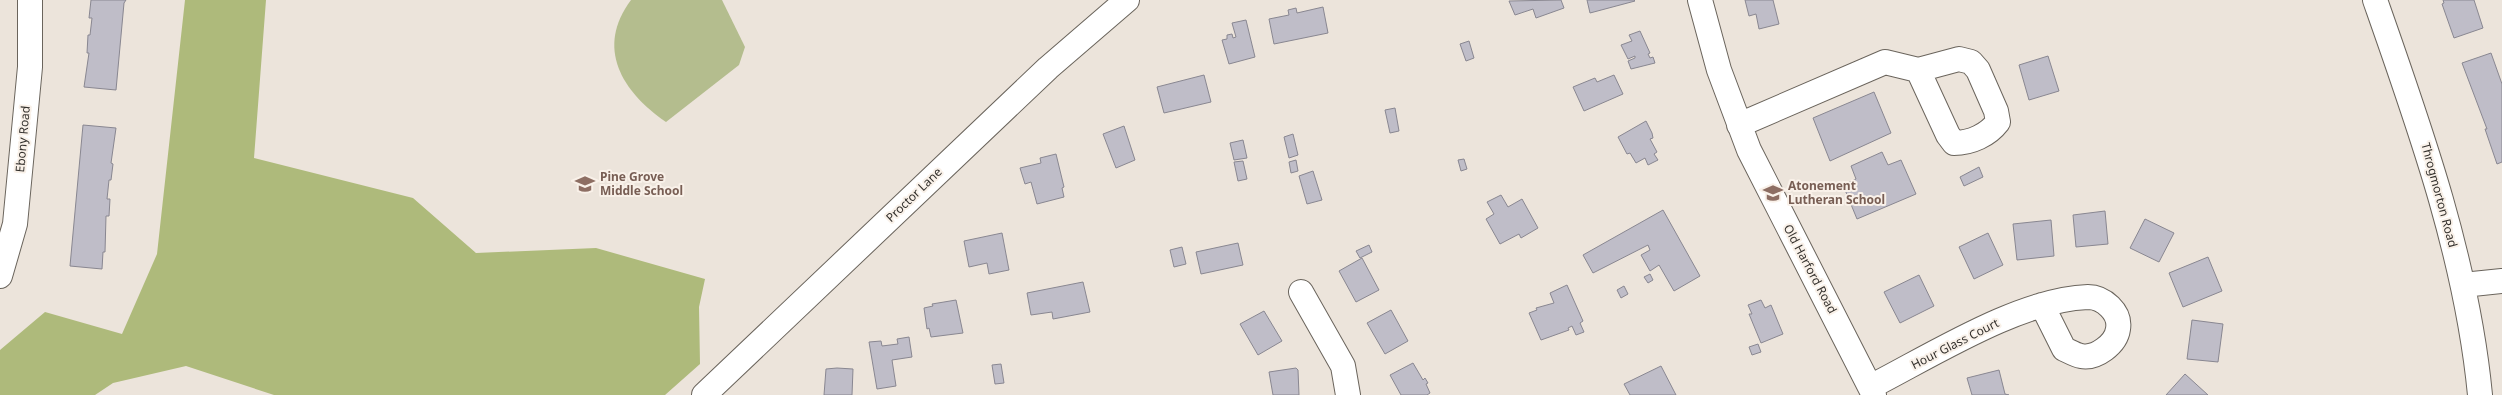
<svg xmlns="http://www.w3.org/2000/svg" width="2502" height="395" viewBox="0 0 2502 395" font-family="'Noto Sans',sans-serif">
	<rect width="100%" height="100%" fill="#ece4db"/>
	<path fill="#b4bd8e" d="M631,0H722L745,47L739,65L666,122C622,92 595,48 631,0Z"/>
	<path fill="#aeba7b" d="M185,0H266L254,158L413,198L476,253L596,248L705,279L699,307L700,364L665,395H274L186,366L113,383L95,395H0V350L45,312L122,334L157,254Z"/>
	<path fill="#bfbdc8" stroke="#898791" d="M91,0H126L124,3L116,90L84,87L89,53H87L88,35H90L92,18H89Z
		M1561,0L1564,8L1536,18L1533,9L1515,15L1509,1Z
		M1587,0H1634L1635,1L1590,13Z
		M1745,0H1773L1779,24L1759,29L1756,14L1749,16Z
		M2443,0H2474L2483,28L2454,38L2442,4L2444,3Z
		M1323,7L1328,33L1274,44L1269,19L1289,15L1288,10L1296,8L1297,13Z
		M1246,20L1255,57L1229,64L1222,40L1227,39V35L1232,34L1233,38L1236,37L1232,23Z
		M1640,31L1650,53L1648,54L1650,58L1653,57L1655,63L1631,69L1628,61L1635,58V56L1628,59L1621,45L1632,41L1629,35Z
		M1469,41L1474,58L1466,61L1460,44Z
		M2491,53L2502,84V162L2497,164L2485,129H2487L2462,63Z
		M2048,56L2059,91L2029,100L2019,65Z
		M1204,75L1211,102L1164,113L1157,87Z
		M1614,75L1623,94L1584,111L1573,87L1595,78L1597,82Z
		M1874,92L1891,133L1830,161L1813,118Z
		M1395,108L1399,131L1390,133L1385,110Z
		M1646,121L1652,133L1653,138L1650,139L1657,152L1654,154L1658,160L1648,165L1645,158L1636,163L1630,153L1627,154L1618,137Z
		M83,125L116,128L111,163L113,164L111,180H109L107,199H110L109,216H106L105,252H103L102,269L70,266Z
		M1124,126L1135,160L1116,168L1103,134Z
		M1293,134L1298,155L1289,158L1284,137Z
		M1243,140L1247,158L1234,160L1230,143Z
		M1882,152L1888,165L1901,160L1916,194L1857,219L1843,185L1856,179L1851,166Z
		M1056,154L1064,187L1062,188L1064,197L1037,204L1031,182L1025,184L1020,168L1041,163L1040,158Z
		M1464,159L1467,169L1461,171L1458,160Z
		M1296,160L1298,171L1291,173L1289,162Z
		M1243,161L1247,179L1238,181L1234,162Z
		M1979,167L1983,177L1964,186L1960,177Z
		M1313,171L1322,200L1307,204L1299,176Z
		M1501,195L1508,207L1522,199L1538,228L1521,238L1519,234L1500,244L1486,219L1494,214L1487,202Z
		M1663,210L1700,276L1674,291L1659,265L1650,271L1641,255L1650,250L1648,245L1593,273L1583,255Z
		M2105,211L2108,244L2076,247L2073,215Z
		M2145,219L2174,233L2159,262L2130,248Z
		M2051,220L2054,256L2017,260L2013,224Z
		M1002,233L1009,270L989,274L987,263L969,267L964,241Z
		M1988,233L2003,265L1974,279L1959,247Z
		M1238,243L1243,265L1201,274L1196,252Z
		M1369,245L1372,252L1360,258L1356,251Z
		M1182,247L1186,264L1174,267L1170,250Z
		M2208,257L2222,291L2183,307L2169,273Z
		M1362,258L1379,290L1356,302L1339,271Z
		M1650,274L1653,280L1648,283L1644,277Z
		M1919,275L1934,306L1900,323L1884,292Z
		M1083,282L1090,312L1053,319L1052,312L1031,315L1027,293Z
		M1567,285L1583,321L1580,323L1584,332L1576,335L1572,326L1568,328L1569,330L1541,340L1529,313L1537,310L1536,308L1554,303L1550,293Z
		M1624,286L1628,294L1621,298L1617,290Z
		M956,300L963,333L931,337L929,328L927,329L924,308L933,306L932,304Z
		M1761,300L1765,308L1771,305L1783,334L1761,343L1749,314H1752L1748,305Z
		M1391,310L1408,341L1385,354L1367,323Z
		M1264,311L1282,341L1258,355L1240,324Z
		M2192,320L2223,324L2218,362L2187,359Z
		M909,337L912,357L892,360L896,386L877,389L869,342L881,341L882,346L898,344L897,339Z
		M1758,344L1761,352L1752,355L1749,347Z
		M1413,363L1423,380L1425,378L1428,383L1426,384L1430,393L1427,395H1401L1390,375Z
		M1001,364L1004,383L995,384L992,365Z
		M1661,366L1676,395H1630L1624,384Z
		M837,368L853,369L852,395H824L826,369Z
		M1296,368L1298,370L1299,395H1273L1269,372Z
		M1999,370L2005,394L2009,395H1972L1967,378Z
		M2185,374L2208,395H2166Z"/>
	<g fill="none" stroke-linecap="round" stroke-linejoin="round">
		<defs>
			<path id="minor" d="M1700,0L1719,70L1749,150L1874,395
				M2375,0C2420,128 2467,259 2480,395
				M1739,125L1885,62L1918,70L1959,59L1971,62L1978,70L1996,111L1998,122C1988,135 1971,143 1954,143L1948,135L1918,70
				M0,276L15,224L30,67V0
				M2463,285L2502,281
				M1301,292L1343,366L1348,395
				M1870,387C1931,356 2020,299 2088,297C2103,297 2121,312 2118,329C2116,344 2096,359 2081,356C2075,355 2069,351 2064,349L2042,305
				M704,395L1048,68L1127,0"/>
		</defs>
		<use href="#minor" stroke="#6a645c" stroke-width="26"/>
		<use href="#minor" stroke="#fff" stroke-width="24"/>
	</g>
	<defs>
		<symbol id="school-bare" viewBox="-9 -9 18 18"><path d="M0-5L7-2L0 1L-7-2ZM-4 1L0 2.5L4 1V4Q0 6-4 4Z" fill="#8d6e63" stroke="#f9f1e9" stroke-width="2.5" paint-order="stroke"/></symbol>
	</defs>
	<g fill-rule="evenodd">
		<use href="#school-bare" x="571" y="170" width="28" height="28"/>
		<use href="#school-bare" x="1759" y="179" width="28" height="28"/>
	</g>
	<g text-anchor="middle" stroke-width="4" stroke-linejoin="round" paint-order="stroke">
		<g font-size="12" fill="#34312d" stroke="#f9f1e9">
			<text transform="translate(23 139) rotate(-85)" y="4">Ebony Road</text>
			<text transform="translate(914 195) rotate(-44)" y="4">Proctor Lane</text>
			<text transform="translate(2439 195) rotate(75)" y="4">Throgmorton Road</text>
			<text transform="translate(1810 269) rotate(62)" y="4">Old Harford Road</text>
			<text transform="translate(1955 344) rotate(-27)" y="4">Hour Glass Court</text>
		</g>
		<g font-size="12" font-weight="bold" fill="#785e54" stroke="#f9f1e9" text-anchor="start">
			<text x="600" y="181">Pine Grove<tspan x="600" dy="14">Middle School</tspan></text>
			<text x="1788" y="190">Atonement<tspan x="1788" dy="14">Lutheran School</tspan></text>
		</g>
	</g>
</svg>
